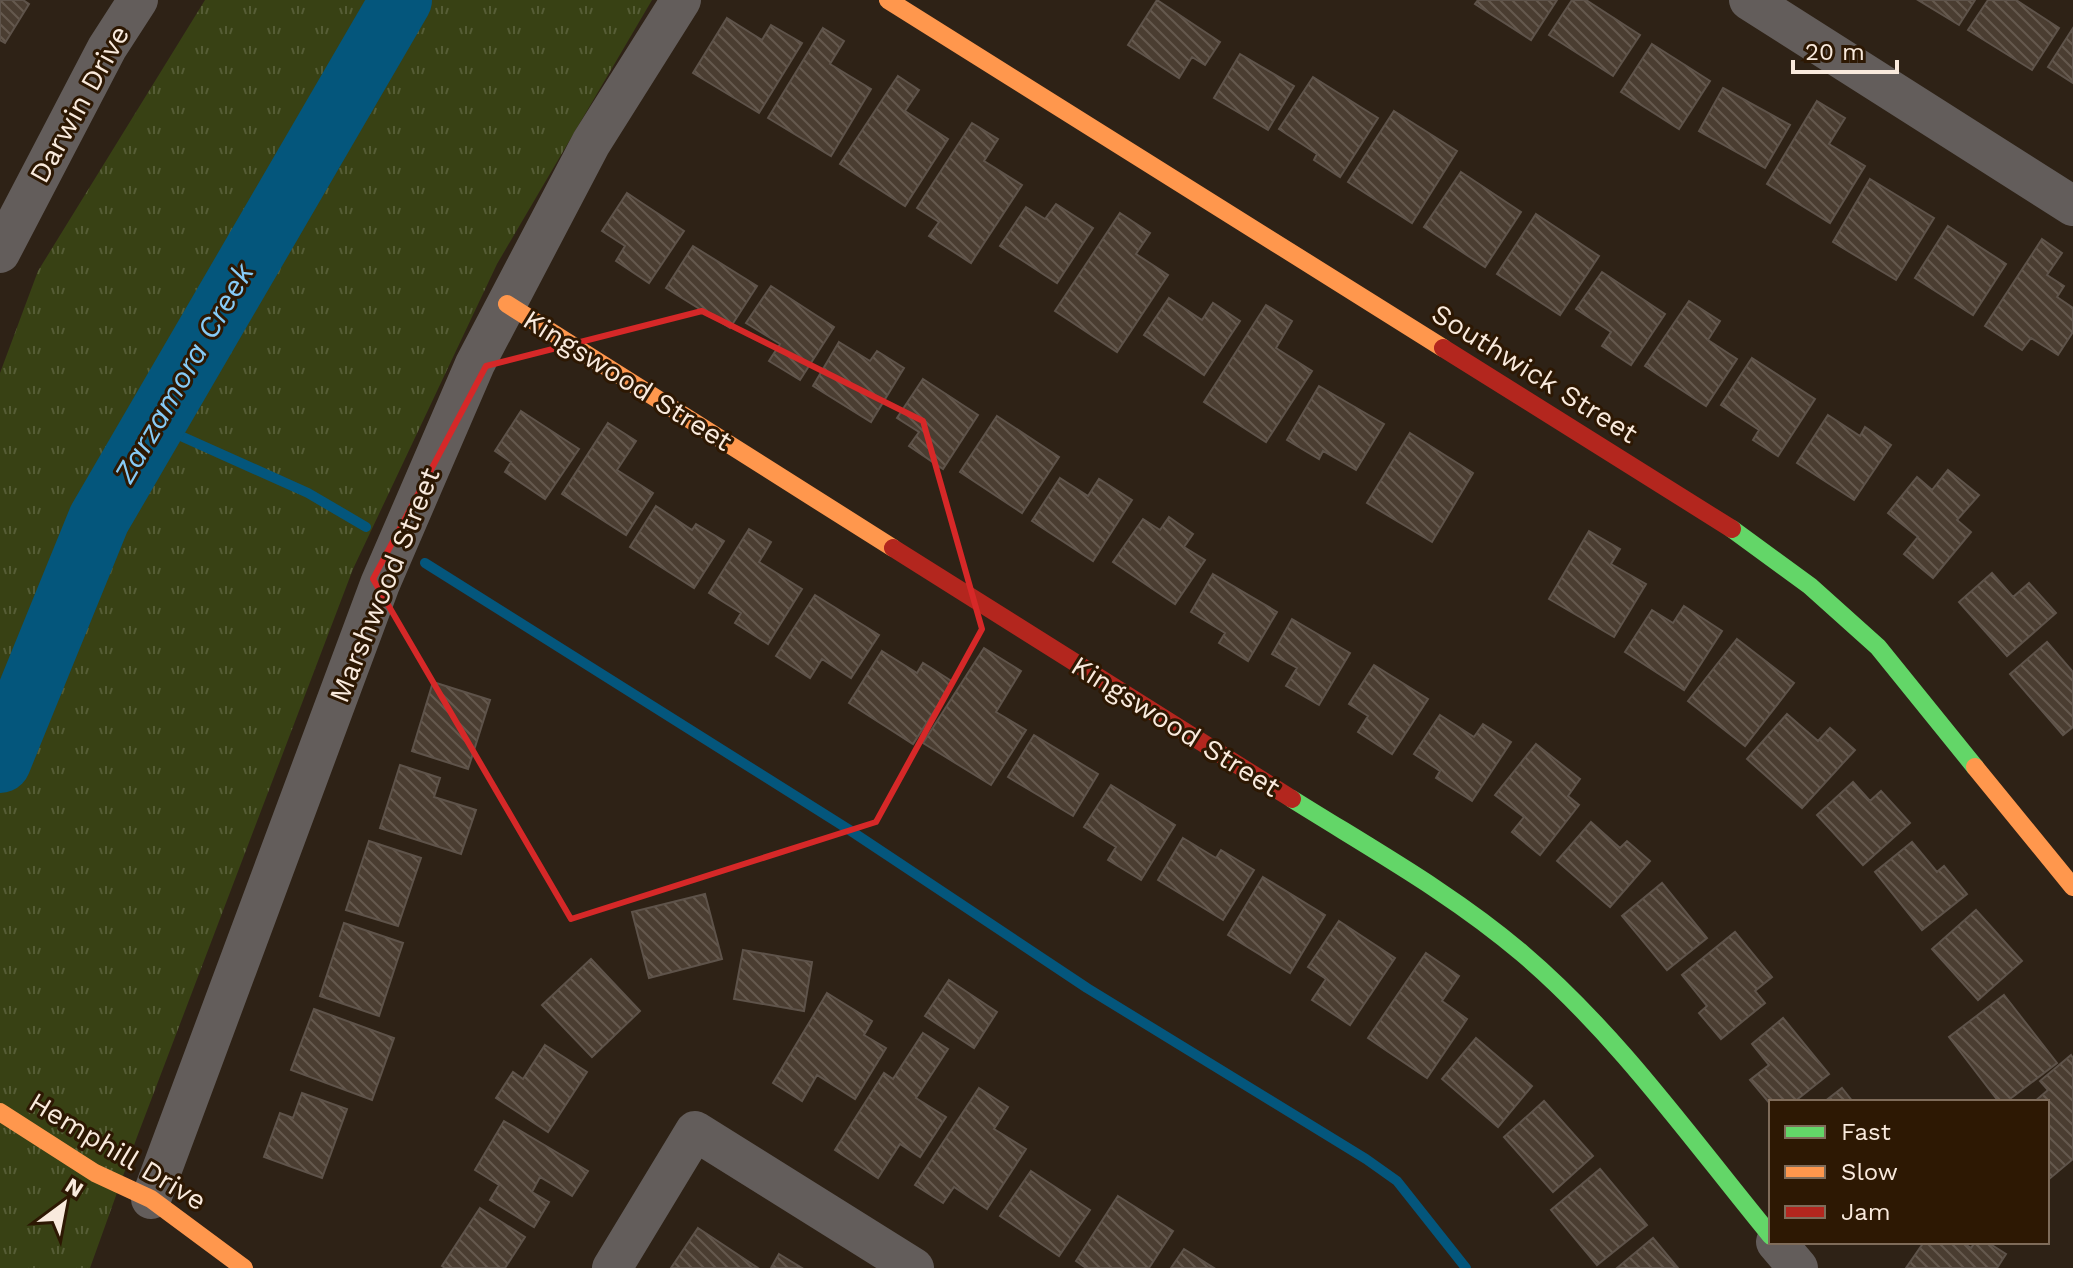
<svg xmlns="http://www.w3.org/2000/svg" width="2073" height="1268" viewBox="0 0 2073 1268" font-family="'Work Sans',sans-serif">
	<defs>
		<pattern id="grass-tufts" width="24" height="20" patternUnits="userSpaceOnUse" patternTransform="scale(2)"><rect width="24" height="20" fill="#384114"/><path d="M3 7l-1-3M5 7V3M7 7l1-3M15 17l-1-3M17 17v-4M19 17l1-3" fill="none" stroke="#565d36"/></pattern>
		<pattern id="building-back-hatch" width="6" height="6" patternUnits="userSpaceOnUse" patternTransform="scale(2)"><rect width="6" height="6" fill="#4a3d31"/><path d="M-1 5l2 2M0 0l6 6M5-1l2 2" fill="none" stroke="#65594e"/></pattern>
	</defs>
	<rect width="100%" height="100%" fill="#2e2216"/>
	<path fill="url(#grass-tufts)" d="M205,0H652L497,264L353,569L137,1137L90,1268H0V373L38,271Z"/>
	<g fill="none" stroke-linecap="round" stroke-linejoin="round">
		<path stroke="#04567c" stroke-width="10" d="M154,424L308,493L366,527
			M425,563L848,829L1087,988L1366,1159L1397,1181L1466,1268"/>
		<path stroke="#04567c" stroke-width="62" d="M0,762L99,519L401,0"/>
	</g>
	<path fill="url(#building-back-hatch)" stroke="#5e534a" stroke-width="2" d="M0,0H23L29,4L5,43L0,40Z
		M1157,0L1220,42L1205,65L1192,57L1179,78L1128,45Z
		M1478,0H1557L1531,40L1475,4Z
		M1572,0H1586L1640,35L1613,76L1549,35Z
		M1918,0H1975L1959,25Z
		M1988,0H2016L2059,28L2032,70L1968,30Z
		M727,18L762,40L771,25L802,43L759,113L693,73Z
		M823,28L844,41L830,64L871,89L831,156L768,118Z
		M2073,28V83L2048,67Z
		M1652,44L1710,81L1679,129L1621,92Z
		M1240,54L1294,86L1268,130L1214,98Z
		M898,76L919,90L905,111L948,139L905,206L840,164Z
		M1313,77L1378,118L1340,177L1314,160L1317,154L1279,129Z
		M1723,88L1790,125L1765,168L1699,131Z
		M1817,101L1845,118L1829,144L1865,166L1830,223L1767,184Z
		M1394,111L1457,151L1412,223L1348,182Z
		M972,123L998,139L984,161L1022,185L971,263L929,236L939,222L917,208Z
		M1461,172L1521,212L1485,267L1424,227Z
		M1870,179L1934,218L1896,280L1833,242Z
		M627,193L684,231L649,283L616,261L625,246L602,231Z
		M1056,204L1093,228L1057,283L1000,246L1026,207L1045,219Z
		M1120,213L1150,233L1136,254L1168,275L1117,352L1055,311Z
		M1536,214L1599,256L1560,315L1497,274Z
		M1948,226L2006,264L1973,315L1915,278Z
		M2042,239L2062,253L2047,275L2064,286L2057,297L2073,308V332L2058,355L2031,338L2022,350L1985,326Z
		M693,246L757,286L730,328L666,288Z
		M1602,272L1665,314L1631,365L1602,346L1611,332L1576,309Z
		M771,286L834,327L800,380L769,361L780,344L746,323Z
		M1169,298L1202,320L1213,303L1240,321L1204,375L1144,335Z
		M1689,301L1720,321L1708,340L1737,359L1706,406L1645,366Z
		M1266,305L1292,321L1276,348L1312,371L1266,442L1204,402Z
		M839,342L870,361L877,351L904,368L871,422L813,386Z
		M1752,358L1815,399L1778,456L1753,440L1759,430L1721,405Z
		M923,379L978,415L943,469L909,446L919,432L897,418Z
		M1319,386L1384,424L1356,470L1323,451L1319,459L1287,440Z
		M521,411L579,449L545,499L505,472L511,462L495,451Z
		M1828,415L1860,436L1865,427L1891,445L1854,500L1797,463Z
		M997,416L1059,457L1022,513L960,472Z
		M608,423L636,441L617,470L653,493L626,535L562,494Z
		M1410,433L1473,473L1432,542L1367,503Z
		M1948,470L1979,495L1957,520L1971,532L1933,578L1904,554L1918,537L1888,513L1917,477L1932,490Z
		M1060,478L1088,496L1099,479L1132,500L1093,561L1032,521Z
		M656,506L692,530L696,524L724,541L694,588L630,547Z
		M1169,517L1193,534L1184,547L1205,560L1175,604L1113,562L1143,519L1160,530Z
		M749,529L771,542L759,562L802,589L768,644L735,623L741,613L709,593Z
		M1589,531L1620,549L1611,564L1646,584L1614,637L1549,599Z
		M1992,573L2013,597L2029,583L2056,613L2007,656L1959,602Z
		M1213,574L1277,612L1248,661L1219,643L1225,633L1191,612Z
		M815,595L879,635L851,678L822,659L810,678L776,656Z
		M1684,606L1722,631L1684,690L1625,652L1652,610L1673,623Z
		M1292,619L1350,653L1319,705L1286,686L1297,668L1272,654Z
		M1737,639L1794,683L1745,746L1688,701Z
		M2047,642L2073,672V727L2063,735L2010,674Z
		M984,648L1021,671L996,712L1026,730L991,785L923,743Z
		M882,651L917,673L923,663L953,682L913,744L849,703Z
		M1374,665L1428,699L1392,754L1358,732L1368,716L1349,704Z
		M433,682L490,700L468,769L412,751Z
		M1787,714L1818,741L1830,728L1855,750L1802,808L1747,759Z
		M1440,715L1474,737L1483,724L1511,742L1472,801L1436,778L1440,771L1414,754Z
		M1034,735L1098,774L1073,816L1008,777Z
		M1536,744L1580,779L1568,796L1579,805L1540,855L1512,832L1524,817L1495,795Z
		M400,765L440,778L434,797L476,810L461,854L380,828Z
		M1853,782L1870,801L1881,791L1910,823L1863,865L1817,815Z
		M1111,785L1175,825L1141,880L1108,860L1116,847L1084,827Z
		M1591,822L1620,848L1627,841L1650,861L1610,907L1557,861Z
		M1183,838L1216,858L1221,850L1254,870L1223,920L1158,880Z
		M369,841L421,858L398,926L346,910Z
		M1912,842L1937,872L1944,866L1967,894L1922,930L1875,872Z
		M1263,877L1325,915L1290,973L1228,935Z
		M1662,883L1707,938L1667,970L1622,916Z
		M705,894L722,959L649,978L632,912Z
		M1976,910L2022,961L1978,1000L1932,949Z
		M1339,921L1395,958L1350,1025L1312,1000L1326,979L1308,967Z
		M344,923L403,943L379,1016L320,996Z
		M1735,932L1772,977L1755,991L1765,1003L1721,1039L1699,1013L1707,1006L1682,975Z
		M743,950L812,962L804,1011L734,999Z
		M1426,953L1459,976L1442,1001L1467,1019L1427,1078L1368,1038Z
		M591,959L640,1011L592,1057L542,1005Z
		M949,980L997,1012L974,1048L925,1016Z
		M827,993L872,1021L864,1035L886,1048L855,1099L817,1075L802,1101L773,1083Z
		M2004,995L2057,1063L2006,1102H1999L1949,1037Z
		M314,1009L394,1038L372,1100L291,1070Z
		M1783,1018L1829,1074L1794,1102H1771V1105L1750,1080L1769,1065L1752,1044Z
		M923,1033L948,1049L916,1098L946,1117L920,1157L900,1144L878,1178L835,1150L884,1073L893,1079Z
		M1476,1038L1532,1086L1498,1127L1442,1079Z
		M545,1045L587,1072L548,1132L496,1098L513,1072L523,1079Z
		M2071,1055L2073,1058V1159L2048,1180L2047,1102H2034L2048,1090L2040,1081Z
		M979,1088L1008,1107L994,1129L1026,1149L987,1209L954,1187L943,1203L915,1185Z
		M1842,1088L1853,1102H1824Z
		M302,1093L347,1109L322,1178L264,1157L280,1113L293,1118Z
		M1544,1101L1593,1156L1553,1192L1504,1137Z
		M504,1121L588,1171L572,1196L540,1177L532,1192L549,1202L534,1227L490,1200L499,1185L475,1170Z
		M1600,1169L1647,1225L1597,1265L1551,1210Z
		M1031,1171L1090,1210L1059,1256L1000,1216Z
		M1118,1196L1173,1231L1149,1268H1086L1076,1261Z
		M480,1208L525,1237L505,1268H445L442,1266Z
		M698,1228L758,1268H671Z
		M1653,1238L1678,1268H1617Z
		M1924,1242H1962L1971,1248L1975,1242H1987L2006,1254L1997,1268H1906Z
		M1184,1249L1214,1268H1171Z
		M779,1254L802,1268H771Z"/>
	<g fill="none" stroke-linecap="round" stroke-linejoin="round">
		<path stroke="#635d5b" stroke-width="40" d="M1749,0L2073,206
			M0,253L107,48L138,0
			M151,1199L380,584L475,364L591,143L681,0
			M1776,1242L1798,1268
			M612,1268L695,1131L914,1268"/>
		<path stroke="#63d668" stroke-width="18" d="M1732,529L1810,586L1878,647L1975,767
			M1292,799C1370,848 1453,894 1523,954C1618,1035 1692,1140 1771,1236"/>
		<path stroke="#ff974d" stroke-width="18" d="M888,0L1443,348
			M507,304L893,548
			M1975,767L2073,887
			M0,1112L95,1173L151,1199L244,1268"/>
		<path stroke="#b3261e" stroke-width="18" d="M1443,348L1732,529
			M893,548L1292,799"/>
	</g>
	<path fill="none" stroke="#d62828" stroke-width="6" stroke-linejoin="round" d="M702,311L923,421L982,629L876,822L571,919L373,579L486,366Z"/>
	<g text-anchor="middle" stroke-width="6" stroke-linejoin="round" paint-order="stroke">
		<g font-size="28" fill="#f9eadd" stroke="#2d1803">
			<text transform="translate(79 104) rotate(-61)" y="10">Darwin Drive</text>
			<text transform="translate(1535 373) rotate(32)" y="10">Southwick Street</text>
			<text transform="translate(628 380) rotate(32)" y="10">Kingswood Street</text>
			<text transform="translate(384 585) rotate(-68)" y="10">Marshwood Street</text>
			<text transform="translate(1176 726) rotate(32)" y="10">Kingswood Street</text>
			<text transform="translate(118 1151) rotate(31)" y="10">Hemphill Drive</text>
		</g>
		<g font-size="30" font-style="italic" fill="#87cbf7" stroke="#2d1803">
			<text transform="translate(184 373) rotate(-60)" y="10">Zarzamora Creek</text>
		</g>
	</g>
	<rect x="1769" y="1100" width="280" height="144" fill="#2d1803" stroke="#7f6c5a" stroke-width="2"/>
	<rect x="1785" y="1126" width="40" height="12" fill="#63d668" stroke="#7f6c5a" stroke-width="2"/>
	<text x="1841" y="1140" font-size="24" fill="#f9eadd">Fast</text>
	<rect x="1785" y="1166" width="40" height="12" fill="#ff974d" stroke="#7f6c5a" stroke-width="2"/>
	<text x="1841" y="1180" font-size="24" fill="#f9eadd">Slow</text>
	<rect x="1785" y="1206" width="40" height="12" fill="#b3261e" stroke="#7f6c5a" stroke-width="2"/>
	<text x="1841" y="1220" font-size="24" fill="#f9eadd">Jam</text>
	<g transform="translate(64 1204) rotate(32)" stroke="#2d1803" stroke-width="6" paint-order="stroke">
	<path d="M0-6L14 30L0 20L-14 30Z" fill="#f9eadd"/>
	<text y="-12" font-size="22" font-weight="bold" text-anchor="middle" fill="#f9eadd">N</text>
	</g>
	<path d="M1793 60v12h104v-12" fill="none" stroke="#f9eadd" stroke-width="4"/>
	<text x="1805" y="60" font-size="24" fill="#f9eadd" stroke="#2d1803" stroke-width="6" paint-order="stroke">20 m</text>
</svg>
